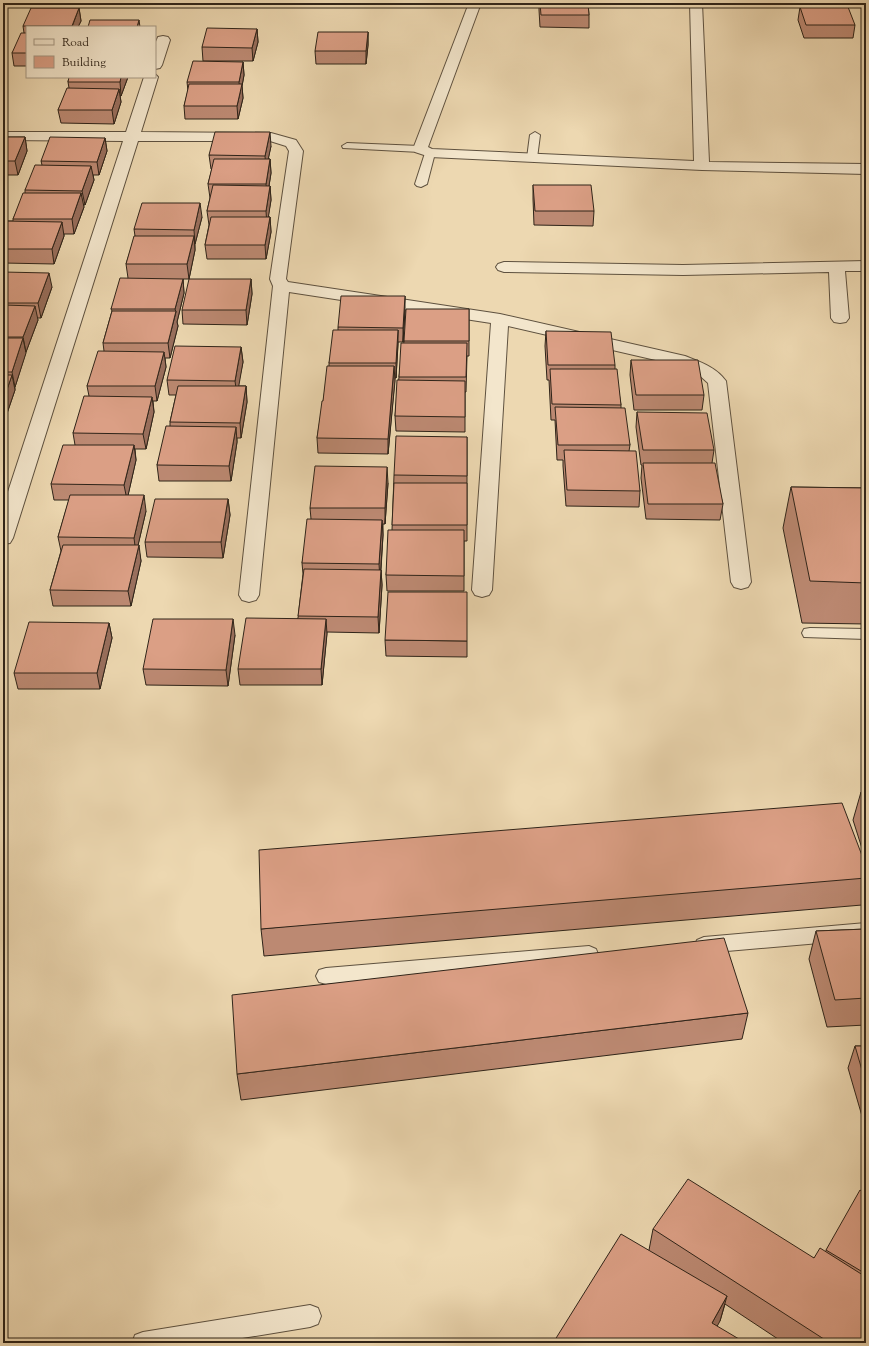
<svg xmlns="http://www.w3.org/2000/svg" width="869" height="1346" viewBox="0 0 869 1346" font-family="'Sorts Mill Goudy',serif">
	<rect width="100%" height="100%" fill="#edd8b1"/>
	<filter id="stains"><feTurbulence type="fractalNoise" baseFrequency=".005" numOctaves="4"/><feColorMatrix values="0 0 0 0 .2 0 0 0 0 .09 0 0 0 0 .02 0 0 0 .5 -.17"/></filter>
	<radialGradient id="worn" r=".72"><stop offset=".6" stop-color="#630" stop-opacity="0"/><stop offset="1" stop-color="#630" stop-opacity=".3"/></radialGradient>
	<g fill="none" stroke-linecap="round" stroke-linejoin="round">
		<defs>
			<path id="lane" d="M535,132L540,135L537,158L532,161L527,158L530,135Z
				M347,143L420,146L425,149L420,152L343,148L342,146Z
				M430,150L435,153L427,184L421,187L417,186L415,184L425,153Z
				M810,628L866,629V639L804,637L802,633L804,629Z
				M866,923V939L704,953L697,950L695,945L697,940L704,937Z
				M589,946L596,949L598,954L596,959L589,962L326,984L319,982L316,976L319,970L326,968Z
				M310,1305L318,1308L321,1316L318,1324L310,1327L212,1343H132L135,1335L143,1332Z"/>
			<path id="street" d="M469,3H481L428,147L432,149L694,161L690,3H702L709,162L866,164V174L702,170L430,157L415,152L413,149Z
				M163,36L168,37L170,40L162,65L160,68L155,69V44L158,37Z
				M155,74L158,77L141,132L271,133L296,140L303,151L286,279L288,282L500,314L685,356C700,362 716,367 726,381L751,582L748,587L741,589L734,587L731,582L708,383L698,374L673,364L508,326L492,590L489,595L482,597L475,595L472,590L491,323L289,292L259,595L256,600L249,602L242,600L239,595L273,286L270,279L289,151L286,146L270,141H138L13,538L10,543L3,544V507L123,141L3,140V132H126L144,77H155Z
				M866,261V271H845L849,318L846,322L840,323L834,322L831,318L829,272L683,275L504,272L498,270L496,267L498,264L504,262L683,265Z"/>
		</defs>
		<use href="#lane" stroke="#5e513f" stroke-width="2"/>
		<use href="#street" stroke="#5e513f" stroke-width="2"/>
		<use href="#lane" fill="#f3e6cc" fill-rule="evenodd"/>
		<use href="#street" fill="#f3e6cc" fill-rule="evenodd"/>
	</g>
	<path fill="#bc8972" stroke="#2f2419" d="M539,3H588L589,15V28L540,27L539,10Z
		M758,3H807V6H759Z
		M800,7L855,25L853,38H804L798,20Z
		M79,8L81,21L78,27H27V66H14L12,53L24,33L23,26Z
		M257,29L258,42L253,61H203L202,47Z
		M368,32V45L366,64H316L315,51Z
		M243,62L244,75L242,86L243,98L238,119H185L184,106L188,91L187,82Z
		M69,77H128L121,96H120L121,102L114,124L61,123L58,110L69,88L68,82Z
		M3,137H25L27,151L18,175H3Z
		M105,138L107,151L99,175H93L94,180L85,205H83L84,207L74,234H64V236L54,264L3,263V221H13V219L25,193V190L42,165L41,161Z
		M271,146L268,159H270L271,173L269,186H270L271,200L268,217H270L271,232L266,259H207L205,245L209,225L207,211L210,198L208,184L212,169H211L209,155Z
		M533,185L594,211L593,226L534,225L533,199Z
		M202,217L195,244V250L189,279H183L184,293L177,322L178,326L170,358H165L166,367L157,401H153L154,412L146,449H135L136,460L128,495L146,511L138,545L141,561L131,606H53L50,590L61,551L58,537L69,500H54L51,484L75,445L73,433L89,396L87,386L104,351L103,343L112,311L111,309L128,278L126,264L135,236L134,229Z
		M3,272L52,287L41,318H37L38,320L26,352L15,387V390L3,425Z
		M251,279L252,294L247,325L183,324L182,310Z
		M469,309V356H467L466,392H465V432L396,431L395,416L399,377L404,341Z
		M405,311L403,342H398L396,378H395L388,454L318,453L317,438L329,366V363L338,330V327Z
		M546,331L615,365V369L621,405V408L630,445L629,451L640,491L639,507L566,506L563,466V460H557L555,420H551L549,380H547L545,346Z
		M241,347L243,362L238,386H246L247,402L241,438H237V442L231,481H159L157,465L170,426V422L176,395H169L167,380Z
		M631,360L704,395L702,410H634L630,375Z
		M637,412L714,450L712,463L723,504L720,520L646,519L641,478L642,465H641L636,427Z
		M467,437V541H464V591H387L386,575L392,530L394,475Z
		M388,483L385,524H383V535L381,570L382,585L379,633L327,632L322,685H240L238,669L298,618L303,574L302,563L311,519L310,508Z
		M791,487L866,488V624L802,623L783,528Z
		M228,499L230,515L223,558L147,557L145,542Z
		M109,623L112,638L100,689H18L14,673Z
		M235,635L228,686L146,685L143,669Z
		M385,640L467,641V657L386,656Z
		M866,791V861L853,820L861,792Z
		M866,866V891L862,905L264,956L261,929Z
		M866,929V1025L827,1027L809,959L816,931Z
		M748,1013L742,1039L241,1100L237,1074Z
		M855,1046H866V1123H864L848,1068Z
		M866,1194V1343H784L725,1304L720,1321L553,1343L649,1250L653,1229L814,1258L825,1252Z"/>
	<path fill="#996f5d" stroke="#2f2419" d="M79,8L81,21L78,27H72Z
		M139,20L140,27H137Z
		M257,29L258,42L253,61L252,48Z
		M368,32V45L366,64V51Z
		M243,62L244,75L242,86L243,98L238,119L237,106L240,93L239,82Z
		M121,77H128L121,96L120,82Z
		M119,89L121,102L114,124L112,110Z
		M270,132L271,146L266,170L265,156Z
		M25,137L27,151L18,175L15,161Z
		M105,138L107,151L99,175L97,162Z
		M270,159L271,173L267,198L266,184Z
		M91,166L94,180L85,205L82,191Z
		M270,186L271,200L267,226L266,211Z
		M81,193L84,207L74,234L72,219Z
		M200,203L202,217L195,244L194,230Z
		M270,217L271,232L266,259L265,245Z
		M62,222L64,236L54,264L52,249Z
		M194,236L195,250L189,279L187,264Z
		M49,273L52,287L41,318L38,303Z
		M183,279L184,293L177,322L178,326L170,358L168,343L176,312L175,309Z
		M251,279L252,294L247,325L246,310Z
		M405,296V311L403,342V328Z
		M35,306L38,320L26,352L23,337Z
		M398,330V345L396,378V363Z
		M23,338L26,353L15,387L12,372Z
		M241,347L243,362L237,396L235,381Z
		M164,352L166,367L157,401L155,386Z
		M394,366L395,381L388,454V439Z
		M12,375L15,390L3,425V401Z
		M246,386L247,402L241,438L240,423Z
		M152,397L154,412L146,449L143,434Z
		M236,427L237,442L231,481L229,466Z
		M134,445L136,460L127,500L124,485Z
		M387,467L388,483L385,524V508Z
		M144,495L146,511L136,554L134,538Z
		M228,499L230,515L223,558L221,542Z
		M382,520L383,535L380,580L379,564Z
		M139,545L141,561L131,606L128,591Z
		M381,570L382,585L379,633L378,617Z
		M233,619L235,635L228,686L226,670Z
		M326,619L327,634L322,685L321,669Z
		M109,623L112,638L100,689L97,673Z
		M727,1296L720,1321L708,1343L712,1323Z"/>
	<path fill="#db9f85" stroke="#2f2419" d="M540,3H588L589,15H541Z
		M800,7H848L855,25H806Z
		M31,8H79L72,26H23Z
		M90,20H139L137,27H88Z
		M207,28L257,29L252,48L202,47Z
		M318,32H368L366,51H315Z
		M21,33H27V53H12Z
		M193,61L243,62L239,82H187Z
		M69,77H121L120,82H68Z
		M189,84H242L237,106H184Z
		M67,88L119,89L112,110H58Z
		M215,132H270L265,156L209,155Z
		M3,137H25L15,161H3Z
		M50,137L105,138L97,162L41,161Z
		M214,159H270L266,184H208Z
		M35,165L91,166L82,191L25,190Z
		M213,185L270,186L266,211H207Z
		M533,185H591L594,211H535Z
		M23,193H81L72,219H13Z
		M142,203H200L194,230L134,229Z
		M211,217H270L265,245H205Z
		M3,221L62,222L52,249H3Z
		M134,236H194L187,264H126Z
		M3,272L49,273L38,303H3Z
		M120,278L183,279L175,309H111Z
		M189,279H251L246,310H182Z
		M341,296H405L403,328L338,327Z
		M3,305L35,306L23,337H3Z
		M406,309H469V341H404Z
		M112,311H176L168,343H103Z
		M333,330H398L396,363H329Z
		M546,331L611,332L615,365H548Z
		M3,338H23L12,372H3Z
		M401,343H467L466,377H399Z
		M175,346L241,347L235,381L167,380Z
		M98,351L164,352L155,386H87Z
		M631,360H698L704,395H636Z
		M327,366H394L388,439L317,438L322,401H323Z
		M550,369H617L621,405L552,404Z
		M3,375H12L3,401Z
		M397,380L465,381V417L395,416Z
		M178,386H246L240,423L170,422Z
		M84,396L152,397L143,434L73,433Z
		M555,407L625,408L630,445H558Z
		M637,412L707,413L714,450H643Z
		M166,426L236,427L229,466L157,465Z
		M396,436L467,437V476L394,475Z
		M63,445H134L124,485L51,484Z
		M564,450L636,451L640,491L567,490Z
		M643,463H715L723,504H648Z
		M315,466L387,467L385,508H310Z
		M394,483H467V525H392Z
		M791,487L866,488V583L810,581Z
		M70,495H144L134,538L58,537Z
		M155,499H228L221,542H145Z
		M307,519L382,520L379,564L302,563Z
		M388,530H464V576L386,575Z
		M63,545H139L128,591L50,590Z
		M304,569L381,570L378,617L298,616Z
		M388,592H467V641L385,640Z
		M246,618L326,619L321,669H238Z
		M153,619H233L226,670L143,669Z
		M29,622L109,623L97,673H14Z
		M866,791V809L861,792Z
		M842,803L866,866V878L261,929L259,850Z
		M866,929V998L835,1000L816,931Z
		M724,938L748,1013L237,1074L232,995Z
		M855,1046H866V1084Z
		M688,1179L814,1258L820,1248L866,1277V1343H830L653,1229Z
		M860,1190L866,1194V1274L826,1250Z
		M621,1234L727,1296L712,1323L744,1342L743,1343H553Z"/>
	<rect width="869" height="1346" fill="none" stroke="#edd8b1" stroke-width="16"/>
	<rect x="4" y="4" width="861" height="1338" fill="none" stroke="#2f2419" stroke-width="2"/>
	<rect x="8" y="8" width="853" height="1330" fill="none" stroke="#2f2419"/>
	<rect x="26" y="26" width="130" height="52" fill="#f3e6cc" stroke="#a59884"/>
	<rect x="34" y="39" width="20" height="6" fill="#f3e6cc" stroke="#a59884"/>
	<text x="62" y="46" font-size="12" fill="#2f2419">Road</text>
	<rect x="34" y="56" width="20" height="12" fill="#db9f85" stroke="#a59884"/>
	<text x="62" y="66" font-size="12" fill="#2f2419">Building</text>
	<rect width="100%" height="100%" filter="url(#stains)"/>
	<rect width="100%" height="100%" fill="url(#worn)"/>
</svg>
